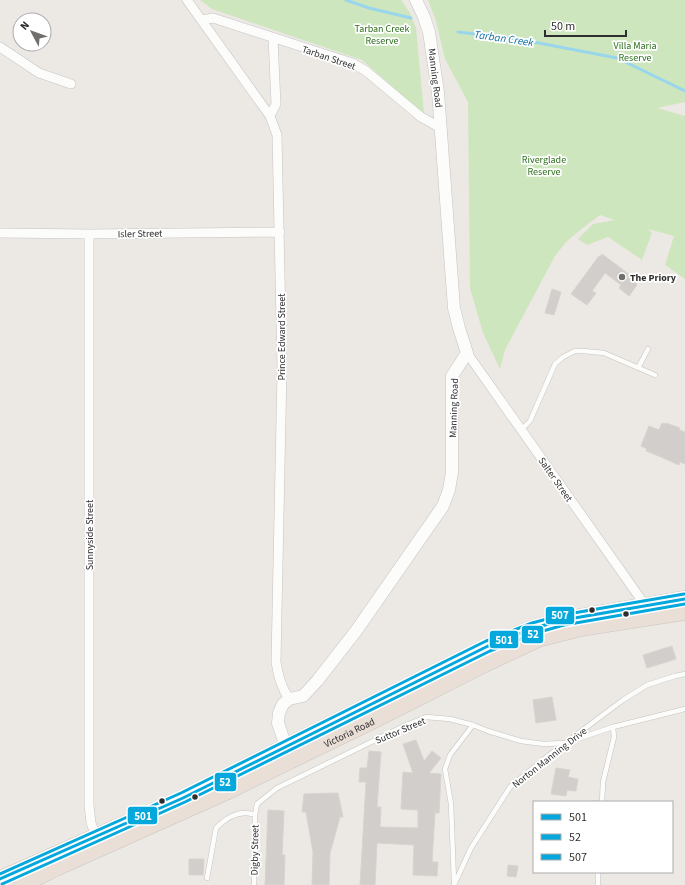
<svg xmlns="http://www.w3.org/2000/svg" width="685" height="885" viewBox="0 0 685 885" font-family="'Source Sans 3',sans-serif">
	<rect width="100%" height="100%" fill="#ece8e4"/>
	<path fill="#cee6be" d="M200,0H401L410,13L416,28L424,114L362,60L212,9Z
		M428,0H685V102L657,108L685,116V279L665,265L674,236L648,229L652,233L642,260L608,237L587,245L578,239L593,224L615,220L600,215L584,227L567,241L555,256L505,350L500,369L483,333L470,288L468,102L445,59L436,21Z"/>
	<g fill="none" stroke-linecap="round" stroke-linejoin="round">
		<path stroke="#99d6ec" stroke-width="3" d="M346,0L369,8L411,18
			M458,32L518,39L617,58L685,91"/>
	</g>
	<path fill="#d1cecb" stroke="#d7d4d0" d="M602,254L638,281L636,284L637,285L629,296L619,288L621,285L605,273L592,291L596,293L587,305L571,294L599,256L600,257Z
		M552,289L561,292L554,315L545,313Z
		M662,423L665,424L666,423L680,428L679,430L685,432V464L680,462L679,465L661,457L646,451L647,449L641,446L649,426L659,430Z
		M672,646L676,659L647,668L643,655Z
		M552,697L556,720L536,723L533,700Z
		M416,740L424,761L432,751L441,758L429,773L441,774L439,813H435L432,862H438L437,876L413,875L414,845L377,843L375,885H360L366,782H359L360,768H367L369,751L381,752L377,807H381L380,827L418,828V810L401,809L403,772L413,773L403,744Z
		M556,768L570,770L568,777L578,779L576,791L567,790L566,796L551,794Z
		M338,793L343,817H340L330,853L329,885H312L313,852L306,812H302L304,794Z
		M268,810L284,811L282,855H285L284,885H265Z
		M189,859H204L203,875H189Z
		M508,865L518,866L516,877L507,876Z"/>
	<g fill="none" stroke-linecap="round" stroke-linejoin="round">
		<defs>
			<path id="lane" d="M638,368L648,349
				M521,430L530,421L555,364L563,357L575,351H583L604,353L655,375
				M602,802L603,782L614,737L613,727
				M207,878L216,828C226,818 240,809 255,815
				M454,882L451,804L445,769L450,755L473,725
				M254,885L255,815L257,804L277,788L404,726L426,717L450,719L473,725L488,731L521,741L544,744L565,743L613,727L685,709
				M454,885L471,848L510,787L548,756L623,700L647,685L675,676L685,674
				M598,885V872"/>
			<path id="street" d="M187,0L270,116L277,135L282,369L276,662C278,676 281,687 289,699
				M202,20L213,18L352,63L366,71L421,117L441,128
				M0,47L39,73L71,84
				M270,116L276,104L273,38
				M0,233L89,234L280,232
				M89,234V805L91,823L96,836
				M467,353L645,605"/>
			<path id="secondary" d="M290,754L286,747L278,723L279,713L283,704L289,699L303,696L317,681L356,631L443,506L449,490L452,472V376L467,353L459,328L454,308L438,92L429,32L424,17L416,0"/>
			<g id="highway">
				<path d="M0,879L183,798L488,646L534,628L563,620L685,599"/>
				<path id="s1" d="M22,885L56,868L226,792L372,721L485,664L538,639L581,628L685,612"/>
			</g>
		</defs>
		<use href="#lane" stroke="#c5c4c5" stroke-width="5.5"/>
		<use href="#street" stroke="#c5c4c5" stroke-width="10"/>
		<use href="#secondary" stroke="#c5c4c5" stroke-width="13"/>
		<use href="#highway" stroke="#c6c5c4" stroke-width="17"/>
		<use href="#lane" stroke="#fcfcfb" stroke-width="4.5"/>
		<use href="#street" stroke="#fcfcfb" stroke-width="9"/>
		<use href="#secondary" stroke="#fcfcfb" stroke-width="12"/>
		<use href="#highway" stroke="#eadfd6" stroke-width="16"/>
		<defs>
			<path id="bus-1" d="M0,879L183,798L488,646L534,628L563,620L685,599"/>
			<path id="bus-2" d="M2,884L185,802L490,651L536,633L564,625L685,604"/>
			<path id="bus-3" d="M0,874L181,793L486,641L532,623L562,615L684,594"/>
		</defs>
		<use href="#bus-1" stroke="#fff" stroke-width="6"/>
		<use href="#bus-2" stroke="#fff" stroke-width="6"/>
		<use href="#bus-3" stroke="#fff" stroke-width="6"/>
		<use href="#bus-1" stroke="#05a8dc" stroke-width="3"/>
		<use href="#bus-2" stroke="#05a8dc" stroke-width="3"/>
		<use href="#bus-3" stroke="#05a8dc" stroke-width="3"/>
	</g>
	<circle fill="#706f6e" stroke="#fff" stroke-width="1.5" cx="622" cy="277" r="4"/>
	<g fill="#2e2e2e" stroke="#fff" stroke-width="1.5">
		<circle cx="592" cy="610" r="3.5"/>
		<circle cx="626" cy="614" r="3.5"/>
		<circle cx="195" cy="797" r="3.5"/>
		<circle cx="162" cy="801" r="3.5"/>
	</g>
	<g text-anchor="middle" stroke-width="3.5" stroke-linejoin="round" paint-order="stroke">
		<g font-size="10" fill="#2c6e1b" stroke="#fff">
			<text x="382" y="32">Tarban Creek<tspan x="382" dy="12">Reserve</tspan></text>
			<text x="635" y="49">Villa Maria<tspan x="635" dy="12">Reserve</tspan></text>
			<text x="544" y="163">Riverglade<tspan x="544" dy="12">Reserve</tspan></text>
		</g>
		<g font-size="10" fill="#2e2e2e" stroke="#fff">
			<text transform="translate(329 57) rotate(19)" y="4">Tarban Street</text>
			<text transform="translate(436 78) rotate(83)" y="4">Manning Road</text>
			<text transform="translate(140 233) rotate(-1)" y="4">Isler Street</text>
			<text transform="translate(281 337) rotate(-90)" y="4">Prince Edward Street</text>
			<text transform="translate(453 408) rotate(-88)" y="4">Manning Road</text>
			<text transform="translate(556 479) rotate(55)" y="4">Salter Street</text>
			<text transform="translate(89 535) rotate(-90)" y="4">Sunnyside Street</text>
			<text transform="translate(400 730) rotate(-23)" y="4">Suttor Street</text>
			<text dy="4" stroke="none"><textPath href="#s1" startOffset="361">Victoria Road</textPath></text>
			<text transform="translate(549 757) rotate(-38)" y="4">Norton Manning Drive</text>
			<text transform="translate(254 850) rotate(-89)" y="4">Digby Street</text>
		</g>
		<g font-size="10" font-weight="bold" fill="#2e2e2e" stroke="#fff" text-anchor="start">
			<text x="630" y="281">The Priory</text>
		</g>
		<g font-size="11" font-style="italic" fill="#0d6fa3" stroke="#fff">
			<text transform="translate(504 38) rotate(8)" y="4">Tarban Creek</text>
		</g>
	</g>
	<g stroke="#fff" stroke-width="1.5">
		<rect x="545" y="606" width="30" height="19" rx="4" fill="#05a8dc"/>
		<rect x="521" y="625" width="23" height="19" rx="4" fill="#05a8dc"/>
		<rect x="489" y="630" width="30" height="19" rx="4" fill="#05a8dc"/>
		<rect x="214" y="772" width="23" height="20" rx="4" fill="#05a8dc"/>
		<rect x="127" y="806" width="31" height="19" rx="4" fill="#05a8dc"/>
	</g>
	<g font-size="11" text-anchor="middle" font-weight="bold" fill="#fff">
		<text x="560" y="619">507</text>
		<text x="533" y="638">52</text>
		<text x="504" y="644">501</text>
		<text x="225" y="786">52</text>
		<text x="143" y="820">501</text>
	</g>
	<rect x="533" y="801" width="140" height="72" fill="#ffffff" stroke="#ababab"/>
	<rect x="541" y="814" width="20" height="6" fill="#05a8dc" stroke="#ababab"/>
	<text x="569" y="821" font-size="12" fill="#2e2e2e">501</text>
	<rect x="541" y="834" width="20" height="6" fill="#05a8dc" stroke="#ababab"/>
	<text x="569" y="841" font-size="12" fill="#2e2e2e">52</text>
	<rect x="541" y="854" width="20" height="6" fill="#05a8dc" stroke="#ababab"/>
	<text x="569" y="861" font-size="12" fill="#2e2e2e">507</text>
	<g transform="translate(32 32) rotate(311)"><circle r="19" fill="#ffffff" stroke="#ababab"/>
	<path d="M0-3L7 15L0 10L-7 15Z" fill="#706f6e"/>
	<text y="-6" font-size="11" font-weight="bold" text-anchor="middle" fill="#2e2e2e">N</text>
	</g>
	<path d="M545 30v6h81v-6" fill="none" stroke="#2e2e2e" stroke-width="2"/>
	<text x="551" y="30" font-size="12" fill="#2e2e2e" stroke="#ffffff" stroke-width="3" paint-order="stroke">50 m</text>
</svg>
